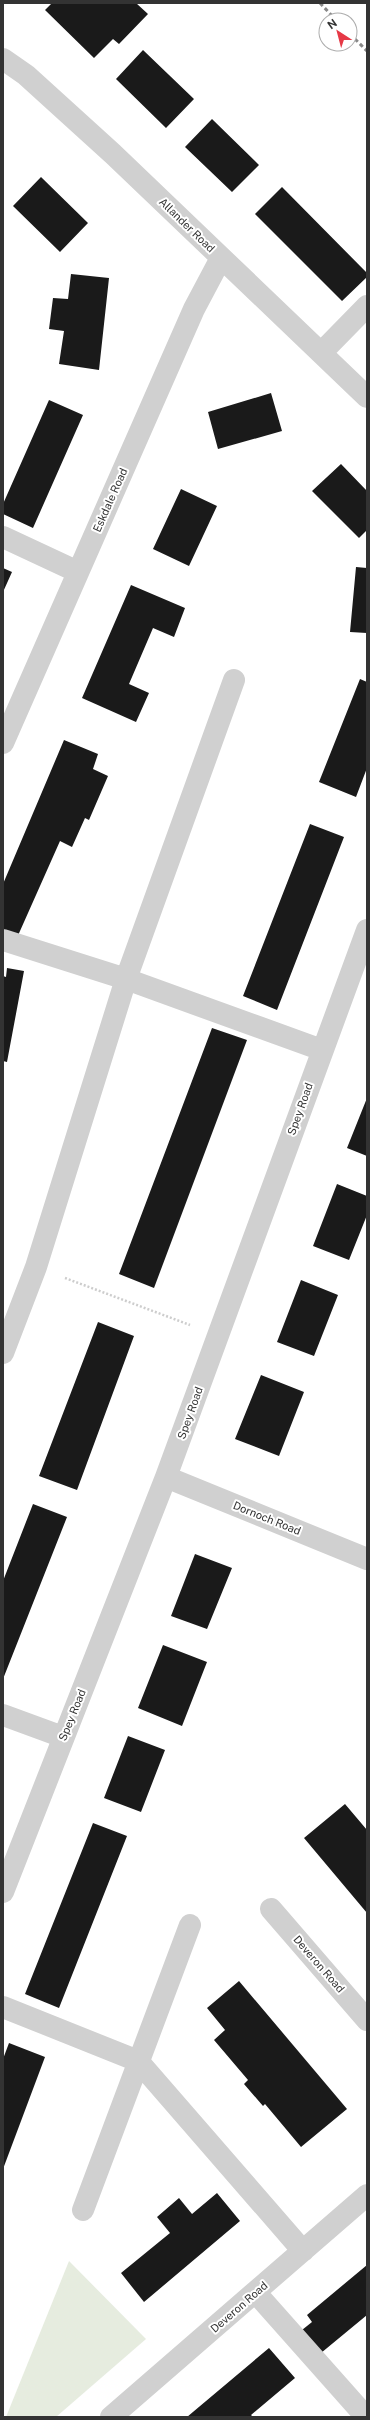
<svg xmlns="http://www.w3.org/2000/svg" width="370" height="2420" viewBox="0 0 370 2420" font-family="'Public Sans',sans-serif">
	<rect width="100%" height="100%" fill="#fff"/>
	<path fill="#e6ecdf" d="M69,2261L146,2339L56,2417H6Z"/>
	<path fill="#1a1a1a" d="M52,3H136L148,14L119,44L113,39L94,58L45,10Z
		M143,50L194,99L166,128L116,79Z
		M212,119L259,165L232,192L185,147Z
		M41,177L88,223L60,252L13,206Z
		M282,187L367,273V277L342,301L255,214Z
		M71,274L109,278L99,370L59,364L64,331L49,329L53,298L68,299Z
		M271,393L282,431L218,449L208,412Z
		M49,400L83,415L33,528L3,514V504Z
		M341,464L367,491V530L359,538L312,491Z
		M181,489L217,506L189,566L153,549Z
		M356,567L367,568V633L350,632Z
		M3,568L12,572L3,592Z
		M131,585L185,608L174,637L153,628L129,684L149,693L136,722L82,698Z
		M360,679L367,682V768L356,797L319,782Z
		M64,740L98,754L93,769L108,776L89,820L85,818L72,847L60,841L16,940L3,935V884Z
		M310,824L344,837L277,1010L243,996Z
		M7,968L24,971L7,1062L3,1061V976L6,977Z
		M212,1028L247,1040L154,1288L119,1274Z
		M367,1098V1156L347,1148Z
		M337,1184L367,1196V1215L349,1260L313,1246Z
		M301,1280L338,1295L314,1356L277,1342Z
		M98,1322L134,1336L77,1490L39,1476Z
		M261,1375L304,1392L279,1456L235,1439Z
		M33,1504L67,1517L3,1679V1581Z
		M195,1554L232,1568L207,1629L171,1616Z
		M163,1645L207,1662L182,1726L138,1708Z
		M128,1736L165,1750L141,1812L104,1798Z
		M345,1804L367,1830V1913L304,1838Z
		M93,1823L127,1836L59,2008L25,1994Z
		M239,1981L347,2109L301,2147L265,2104L263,2106L244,2084L248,2080L214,2040L225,2030L207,2008Z
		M9,2043L45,2057L3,2169V2059Z
		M217,2193L240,2221L144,2302L121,2273L170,2233L157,2217L179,2198L192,2214Z
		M367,2265V2315L321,2353L302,2330L312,2322L307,2315Z
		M269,2348L295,2378L251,2415L253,2417H187Z"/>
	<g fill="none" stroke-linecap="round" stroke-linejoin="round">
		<path stroke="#cdcdcd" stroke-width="2.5" stroke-dasharray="2 2" stroke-linecap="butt" d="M65,1278L190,1325"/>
		<path stroke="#d0d0d0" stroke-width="22" d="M3,59L26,75L113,154L367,397
			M321,353L367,306
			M3,537L78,572
			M3,743L194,309L221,258
			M3,940L126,979L322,1050
			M3,1353L36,1267L126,979L234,680
			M166,1477L367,1559
			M3,1715L63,1737
			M3,1892L166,1477L367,930
			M271,1909L367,2020
			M3,2007L138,2061L303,2251
			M83,2210L190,1925
			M256,2293L359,2409
			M111,2417L367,2195"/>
		<path stroke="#888" stroke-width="3" stroke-dasharray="4 3" stroke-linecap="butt" d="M320,3L336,20
			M350,34L367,51"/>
	</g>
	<g text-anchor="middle" stroke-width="4" stroke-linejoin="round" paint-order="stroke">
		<g font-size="11" fill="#333" stroke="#fff">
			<text transform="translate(187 225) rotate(44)" y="4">Allander Road</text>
			<text transform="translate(110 500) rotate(-66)" y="4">Eskdale Road</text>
			<text transform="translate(300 1109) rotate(-70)" y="4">Spey Road</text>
			<text transform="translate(190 1413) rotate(-70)" y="4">Spey Road</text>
			<text transform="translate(267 1518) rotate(22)" y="4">Dornoch Road</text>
			<text transform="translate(72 1715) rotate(-68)" y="4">Spey Road</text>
			<text transform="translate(319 1964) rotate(49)" y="4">Deveron Road</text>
			<text transform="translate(239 2307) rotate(-41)" y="4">Deveron Road</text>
		</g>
	</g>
	<rect width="370" height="2420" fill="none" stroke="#333333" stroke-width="8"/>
	<g transform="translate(338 32) rotate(324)"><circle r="19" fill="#ffffff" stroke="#adadad"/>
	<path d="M0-3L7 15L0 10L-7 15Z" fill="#e63946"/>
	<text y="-6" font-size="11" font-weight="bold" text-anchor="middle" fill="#333333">N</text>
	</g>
</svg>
